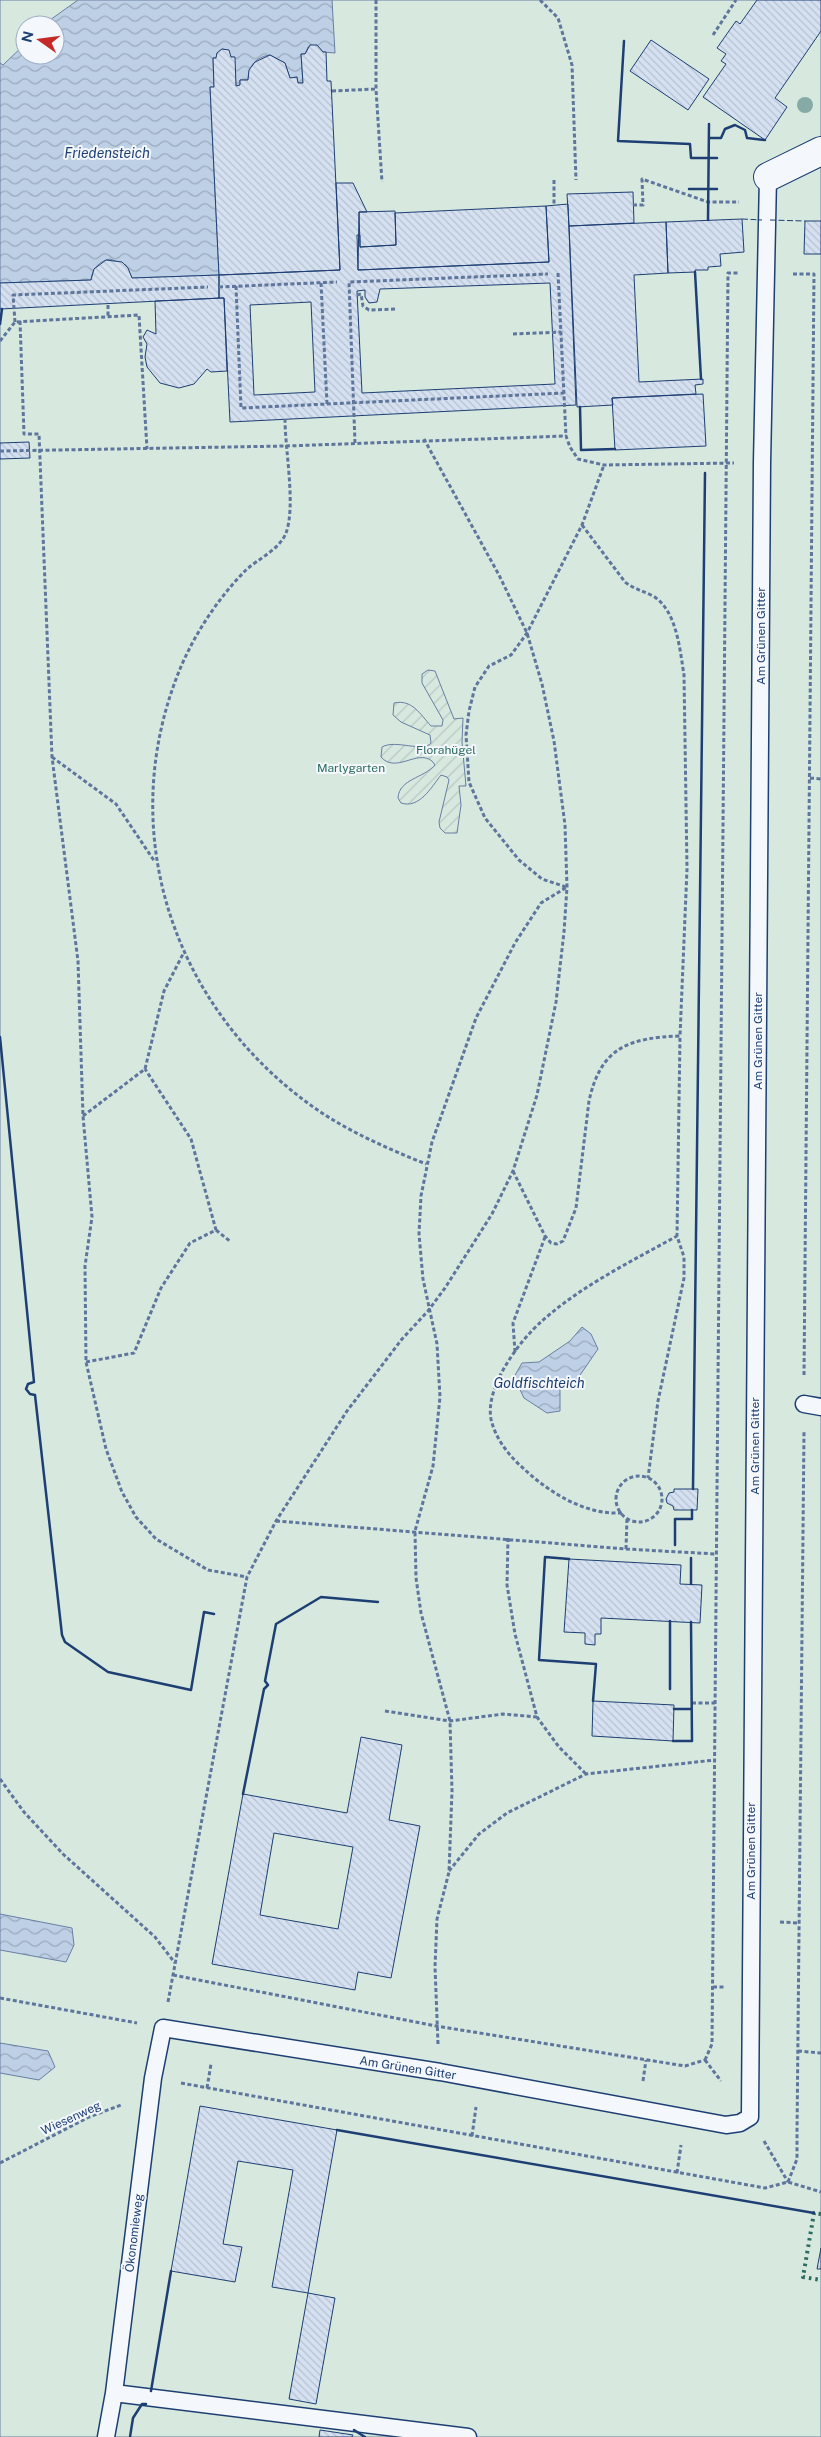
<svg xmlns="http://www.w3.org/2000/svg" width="821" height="2437" viewBox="0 0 821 2437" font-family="'Public Sans',sans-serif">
	<defs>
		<pattern id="garden-furrows" width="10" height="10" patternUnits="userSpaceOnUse" patternTransform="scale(1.25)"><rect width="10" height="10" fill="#d7e8df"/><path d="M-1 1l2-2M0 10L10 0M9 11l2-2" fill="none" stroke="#b8c8c3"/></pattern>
		<pattern id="water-waves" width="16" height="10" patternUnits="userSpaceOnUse" patternTransform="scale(1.25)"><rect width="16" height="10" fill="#bed0e5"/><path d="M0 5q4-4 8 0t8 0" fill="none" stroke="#9aaabe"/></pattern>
		<pattern id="building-back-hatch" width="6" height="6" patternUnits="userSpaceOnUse" patternTransform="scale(1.25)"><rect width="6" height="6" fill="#d5e0f0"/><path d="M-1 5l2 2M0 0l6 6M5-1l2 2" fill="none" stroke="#b6c1d1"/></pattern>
	</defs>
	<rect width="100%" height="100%" fill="#f4f7fb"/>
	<path fill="#d7e8df" stroke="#687fa3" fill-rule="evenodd" d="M0,0H821V2437H0ZM25,25H55V55H25Z"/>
	<path fill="url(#garden-furrows)" stroke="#687fa3" d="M428,670L435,671L454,719L463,718L462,742L466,786H459L461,805L457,833H445L440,828L439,822L449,780L447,777L441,775C431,788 419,809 401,803L398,798C399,779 424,778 435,765L432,761C417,749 396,774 381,757L382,747C396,739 423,753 431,743L430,735L401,722L393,715L394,703C412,699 420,714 431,726H442L443,720L422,683V674Z"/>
	<path fill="url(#water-waves)" stroke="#687fa3" d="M78,0H332L335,53L323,52L317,45L308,47L305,54H301L303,83H298L297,77L290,78L285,63L270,55C256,57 248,66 248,80H240V85L236,86L234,57H231L228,50L222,49L217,53L216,58H213L214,87H210L219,275L132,278L126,265L110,259C99,261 92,269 91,280L0,283V63L3,65L25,44V55H55V25H43Z
		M582,1327L591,1334L598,1349L578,1378L560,1386V1411L547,1413L524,1398L514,1377L522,1363L539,1362L570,1341Z
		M0,1914L72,1928L74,1945L66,1962L0,1950Z
		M0,2043L48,2051L55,2067L39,2080L0,2073Z"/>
	<path fill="url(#building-back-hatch)" stroke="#1d3f73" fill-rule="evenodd" d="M757,0H821V31L775,98L787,107L765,140L703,97L726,64L721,61L726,54L717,48L736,21L740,24Z
		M651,40L709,79L688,110L630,71Z
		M310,45H317L323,52H326L327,81H331L340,270L219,275L210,87H214L213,58H216L217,53L222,49L229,50L231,57H235L236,86L240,85V80H248L249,70L255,62L270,55L285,63L290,78L297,77L298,83H303L301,54H305Z
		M336,183H353L367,212H359L358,270L549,262L546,206L568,204L576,405L230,422L224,298H219V275L340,270ZM550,283L555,384L362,393L357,291L365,290V297L369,303L377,302L380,289ZM311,302L315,392L254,395L250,305Z
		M633,192L634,223L569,226L567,194Z
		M546,206L549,262L358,270L357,235H360V247L396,245L395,213Z
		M395,211L396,245L360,247L359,212Z
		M742,219L744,252L720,254L721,266L708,267V270H695V272L668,273L666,222Z
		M805,221H821V254H804Z
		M666,222L668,273L634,275L639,382L703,379V384L695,385L696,394L612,398L613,405L577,407L569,226Z
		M106,260L122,262L128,268L132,278L219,275V298L0,309V283L91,280L94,269Z
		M224,298L227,371L211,372L207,369L194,384L179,388L160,383L147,367L145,357L147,344L143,337L147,330L156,334L155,301Z
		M703,394L706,446L615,450L612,398Z
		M29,442L30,458L0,459V443Z
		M674,1489H698L697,1510H674L673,1506L667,1503L666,1499L669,1493L674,1492Z
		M569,1559L681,1565L680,1584L702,1585L700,1623L601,1618V1634H595V1645L585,1644V1633L564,1632Z
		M593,1701L674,1705L673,1741L592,1736Z
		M361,1737L402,1745L389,1820L420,1826L391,1978L358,1972L355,1990L212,1964L243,1794L347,1813ZM274,1833L353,1847L338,1929L260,1915Z
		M200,2106L337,2130L308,2293L272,2287L293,2170L238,2161L223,2244L242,2247L235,2282L171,2271Z
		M821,2248V2269H817Z
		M308,2293L335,2298L316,2404L289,2399Z
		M320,2430L353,2435L352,2437H319Z"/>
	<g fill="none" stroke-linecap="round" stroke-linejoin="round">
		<defs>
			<path id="service" d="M804,1404L821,1407
				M114,2393L468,2437
				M106,2437L114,2393L153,2078L163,2028L440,2072L726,2125L740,2123L750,2117L762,463L768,177"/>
			<path id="minor" d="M768,177L821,151"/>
		</defs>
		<use href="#service" stroke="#1d3f73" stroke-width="19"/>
		<use href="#minor" stroke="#1d3f73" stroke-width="30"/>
		<path stroke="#5e769c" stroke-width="3" stroke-dasharray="4 2.5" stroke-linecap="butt" d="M376,0V89L382,182
			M540,0L558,18L572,65L576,180
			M713,35L736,0
			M332,91L376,89
			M554,180V205
			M633,205H643L642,179L708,202H739
			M558,273L566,436
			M793,274H814L804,1376
			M321,283L327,404
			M236,286L241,408L564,393
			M219,287L337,282
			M357,295L361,294L363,306L369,310L395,309
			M108,305V316
			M20,321L24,434H39L52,757L78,961L83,1116L92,1217L85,1266L86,1362L106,1449L122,1492L136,1517L156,1539L208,1570L247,1577
			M15,322L13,295L208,287
			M513,334L561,332
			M0,341L15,322L139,315L147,449
			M285,419C285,450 296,506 286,533C280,549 258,559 246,570C219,597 195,633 180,669C115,827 170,1000 305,1101C342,1129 384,1147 426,1164
			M355,443L349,282L548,274
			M0,451L286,446L566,436L570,447L578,459L604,465L734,463
			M582,525L625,582C634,589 643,591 653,596C677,610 680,651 684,675L687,869L680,1036
			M52,757L116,804L155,862
			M810,778L821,779
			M566,887L542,879L519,860L485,818L469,782L466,735L469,711L475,687L489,666L511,655L527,633L582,525L604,465
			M83,1116L145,1069L164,991L183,954
			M513,1171L545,1236L551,1243L557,1244L563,1241L576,1208L589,1101C601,1046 630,1038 680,1036L677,1236L684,1257V1278L658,1401L648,1478
			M216,1230L231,1242
			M515,1352L513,1323L545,1237
			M86,1362L134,1353L161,1288L190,1243L216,1230L191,1139L145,1069
			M616 1499a23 23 0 1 1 46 0a23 23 0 1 1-46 0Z
			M622,1513C585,1515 550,1493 524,1469C509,1456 495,1438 491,1419C485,1387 519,1341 542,1321C581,1286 632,1261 677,1236
			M276,1521L626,1549L716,1554
			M508,1538L507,1585L515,1634L537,1717L559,1747L586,1774
			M626,1549L627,1518
			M692,1703H715
			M385,1711L450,1721L503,1714L537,1717
			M0,1779L24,1812L63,1854L155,1937L175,1963
			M449,1871L479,1834L507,1813L586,1774L715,1760
			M780,1922L799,1923
			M173,1975L436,2026L685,2066L705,2060
			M713,1987H725
			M0,1998L137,2023
			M168,2002L247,1577L276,1521L347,1411L402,1339L428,1311L445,1288L492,1214L513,1171L537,1095L556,1002L564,932L567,887L565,825L554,741L542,684L527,633L499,575L424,439
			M438,2044L435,1967L437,1919L449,1872L452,1791L450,1721L421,1613L416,1578L415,1531L433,1466L440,1397L437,1344L423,1279L419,1234L421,1196L432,1142L476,1018L515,943L541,903L567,887
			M798,2051L821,2053
			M705,2060L712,2044L728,273H739
			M705,2060L721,2081
			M643,2081L646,2060
			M181,2083L765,2188L788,2182L821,2192
			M207,2088L211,2064
			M472,2136L476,2107
			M764,2141L788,2182
			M0,2163L89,2117L121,2105
			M677,2173L681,2145
			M788,2182L797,2159V2134L804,1432"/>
		<use href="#service" stroke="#f4f7fb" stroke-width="16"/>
		<use href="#minor" stroke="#f4f7fb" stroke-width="28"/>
		<path stroke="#2c6c60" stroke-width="4" stroke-dasharray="2.5 4" stroke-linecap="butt" d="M821,2214L814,2213L803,2277L821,2280"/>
		<path stroke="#1d3f73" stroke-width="1" stroke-dasharray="6 2.5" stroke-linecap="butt" d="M742,219L762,220
			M770,220L805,221"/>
		<path stroke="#1d3f73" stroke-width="2.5" d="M624,41L618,141L690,144L691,158H717
			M709,138H721L725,129L735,125L745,130L747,138L765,140
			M689,189H717
			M708,220L709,124
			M695,272L701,379
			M0,324L2,309
			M580,407L581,450L615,449
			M0,1037L34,1382L28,1384L26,1389L30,1394L35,1395L62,1635L65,1642L108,1672L191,1690L204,1612L214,1614
			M693,1489L705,473
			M675,1545V1519H692V1510
			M569,1559L545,1557L539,1660L596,1664L593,1701
			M691,1584V1558
			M670,1689V1621
			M674,1709H691
			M673,1741H692L691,1622
			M243,1794L264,1689L268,1685L265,1681L276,1624L321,1597L378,1602
			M337,2130L814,2213
			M151,2391L171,2271
			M354,2430L365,2437
			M130,2437L133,2418L142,2404H146"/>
	</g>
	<circle fill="#86aba6" cx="805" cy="105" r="8"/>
	<g text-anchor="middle" stroke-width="4" stroke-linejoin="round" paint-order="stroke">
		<g font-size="12" fill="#1d3f73" stroke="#f4f7fb">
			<text transform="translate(761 636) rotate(-90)" y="4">Am Grünen Gitter</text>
			<text transform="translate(758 1041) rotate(-90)" y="4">Am Grünen Gitter</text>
			<text transform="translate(755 1446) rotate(-90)" y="4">Am Grünen Gitter</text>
			<text transform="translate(751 1851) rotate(-90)" y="4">Am Grünen Gitter</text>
			<text transform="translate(408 2068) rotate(9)" y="4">Am Grünen Gitter</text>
			<text transform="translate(71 2118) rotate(-25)" y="4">Wiesenweg</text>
			<text transform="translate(134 2233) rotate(-83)" y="4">Ökonomieweg</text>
		</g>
		<g font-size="12" fill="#2c6c60" stroke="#f4f7fb">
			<text x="446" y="754">Florahügel</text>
			<text x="351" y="772">Marlygarten</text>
		</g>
		<g font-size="14" font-style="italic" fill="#1d3f73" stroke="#f4f7fb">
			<text x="107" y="158">Friedensteich</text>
			<text x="539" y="1388">Goldfischteich</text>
		</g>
	</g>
	<g transform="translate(40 40) rotate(284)"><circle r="24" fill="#f4f7fb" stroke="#9eadc5"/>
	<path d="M0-4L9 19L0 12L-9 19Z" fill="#c62828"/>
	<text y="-8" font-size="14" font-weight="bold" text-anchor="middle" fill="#1d3f73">N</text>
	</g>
</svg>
